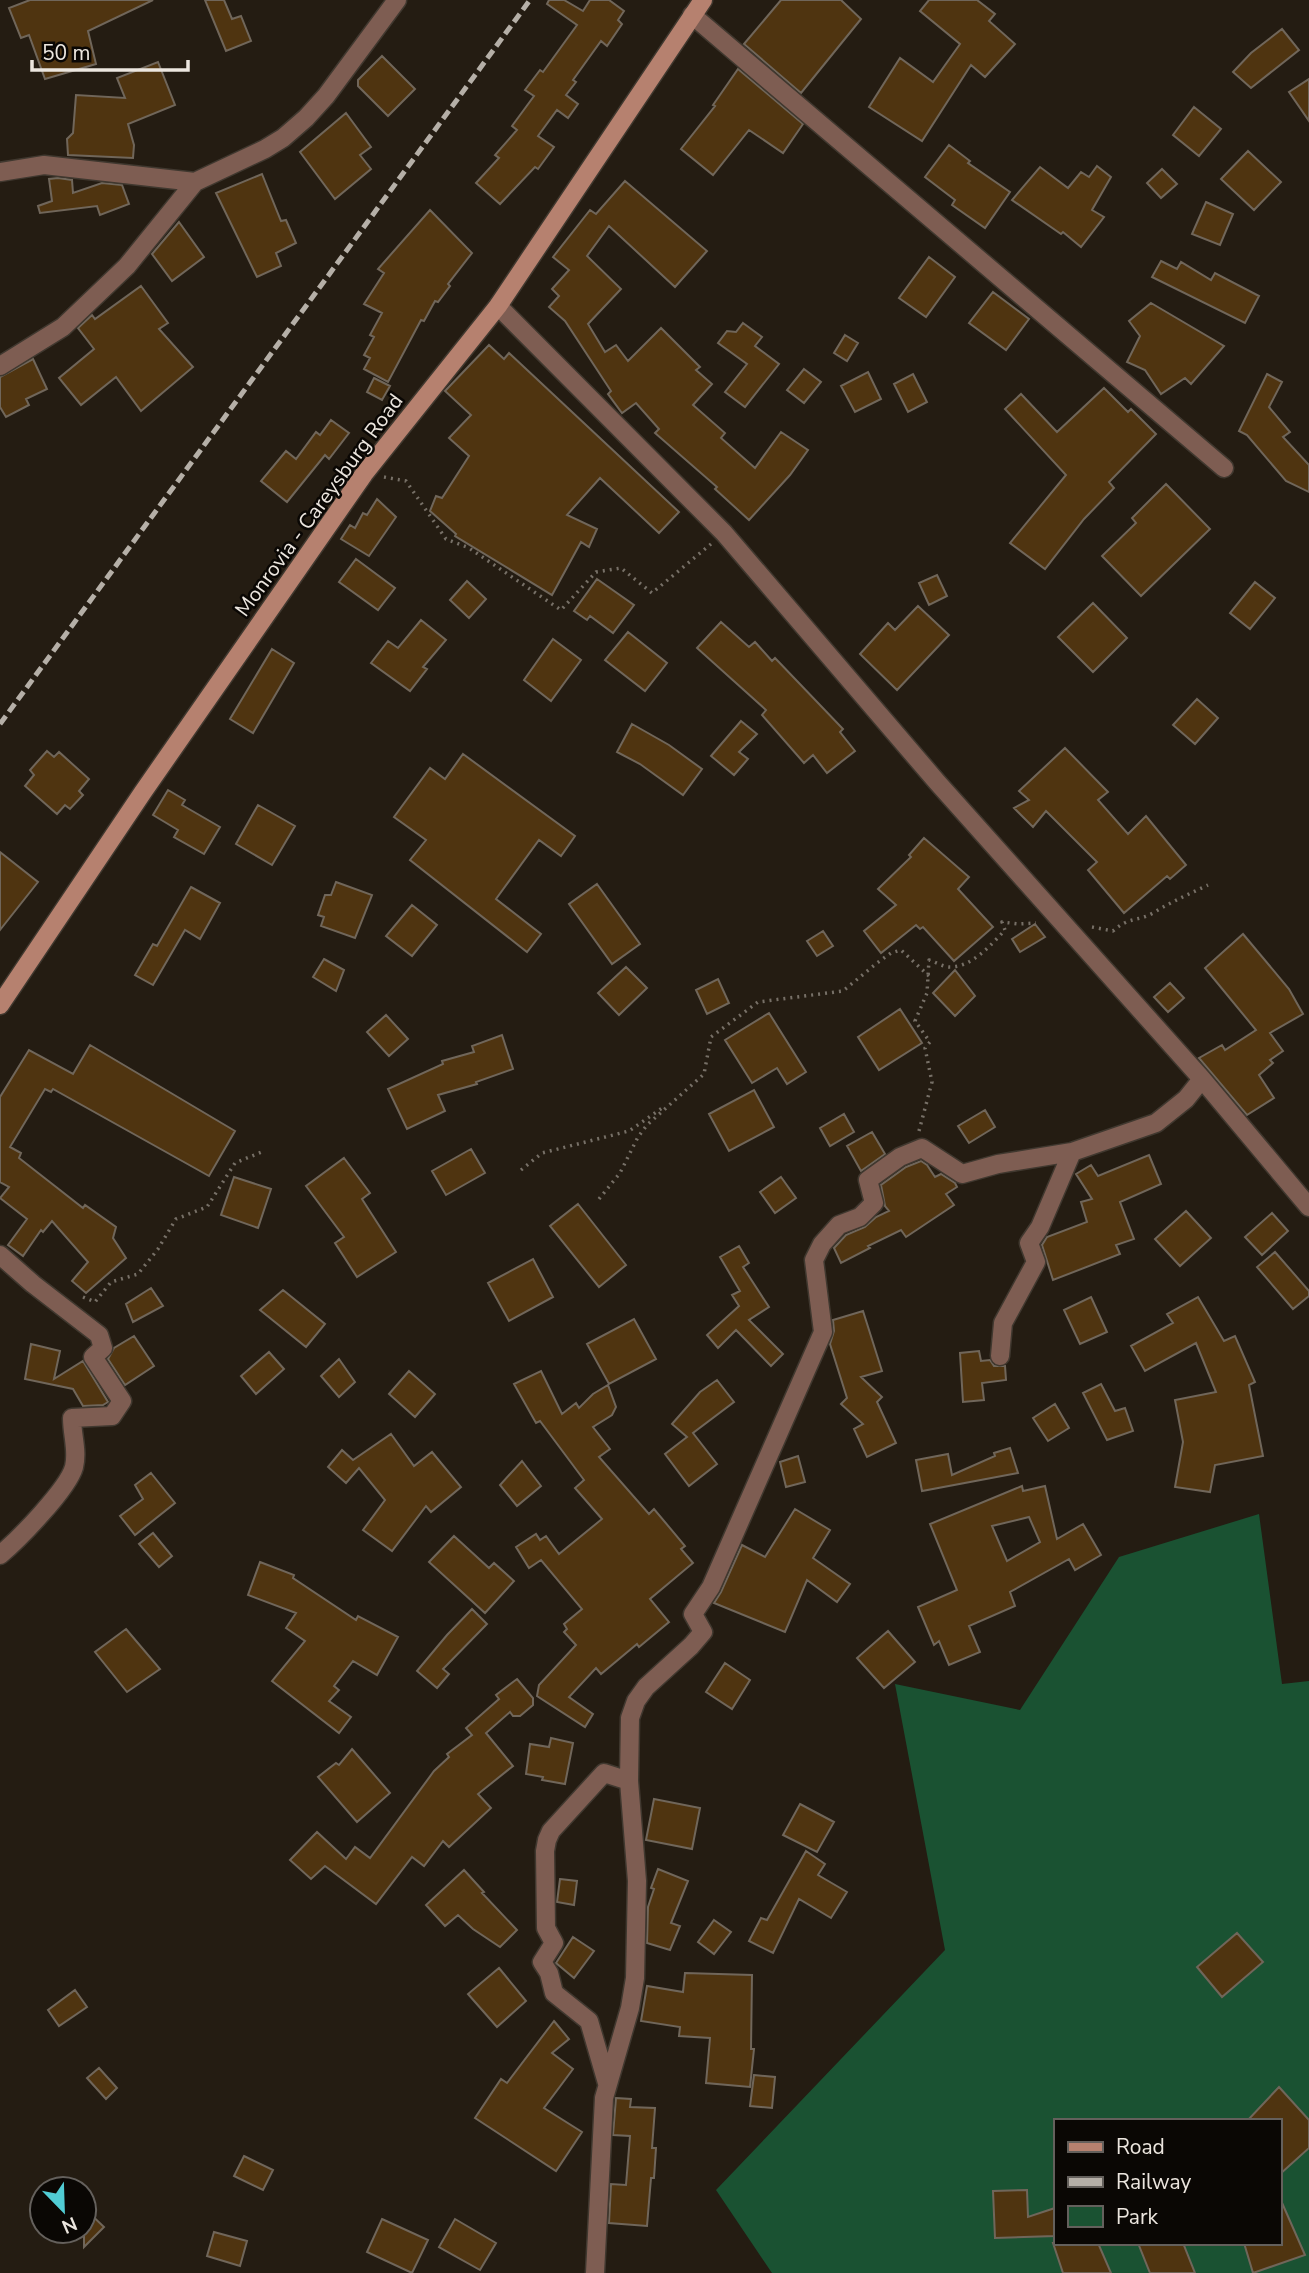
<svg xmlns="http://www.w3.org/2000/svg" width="1309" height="2273" viewBox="0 0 1309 2273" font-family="'Nunito Sans',sans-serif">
	<rect width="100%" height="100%" fill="#241c12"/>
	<path fill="#1a5232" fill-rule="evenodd" d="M1259,1514L1282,1684L1309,1681V2273H772L716,2190L945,1950L895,1684L1020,1710L1119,1557ZM1055,2121H1279V2243H1055Z"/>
	<path fill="#4f3410" stroke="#70665a" stroke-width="2" fill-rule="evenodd" d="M30,0H153L88,31L96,64L45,79L29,35L21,38L9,8Z
		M205,0H224L232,19L241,16L251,41L226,51Z
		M549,0H564L583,11L590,0H609L624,11L618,20L622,24L607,46L601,41L573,80L576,82L566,95L578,104L568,118L557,110L538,136L554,147L538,169L535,167L500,204L476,183L499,158L495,155L517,130L512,126L534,96L525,90L540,70L543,72L577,25L547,4Z
		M781,0H841L861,19L801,93L744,44Z
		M929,0H977L995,14L989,21L1015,44L985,77L971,65L922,141L869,107L900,58L933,82L960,44L920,11Z
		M1282,29L1299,50L1251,88L1233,72L1251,53Z
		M382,56L415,89L388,116L358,86V80Z
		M158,62L175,105L128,124L134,145L133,158L68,155L67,139L73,133L76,95L125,98L117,78Z
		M738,69L803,124L783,153L749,130L713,175L681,149L715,106L713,105Z
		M1309,79V121L1289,92Z
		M1194,107L1221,129L1199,156L1173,135Z
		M346,113L371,147L360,155L371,169L335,199L300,152Z
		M949,145L970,161L968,163L1010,192L985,228L952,205L955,200L925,177Z
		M1248,151L1281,182L1254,210L1221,179Z
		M1097,166L1111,177L1092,210L1104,217L1081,247L1063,232L1061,234L1012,200L1040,167L1068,188L1081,172L1089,177Z
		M1162,169L1177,184L1161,198L1147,183Z
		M262,174L281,221L286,220L296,243L276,253L281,266L257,277L216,193Z
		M58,178L72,180L73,193L102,183L122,185L129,204L100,215L97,206L40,213L38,206L52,201L49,179Z
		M625,181L707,251L675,287L609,226L587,256L621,289L588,324L605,352L616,345L628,361L661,328L700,367L696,370L712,384L693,405L725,433L721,438L755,468L781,432L808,450L790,475L749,520L715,489L717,487L655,433L659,429L636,403L622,413L608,394L611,391L565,321L549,307L559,296L552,289L569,270L553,257L590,210L596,214Z
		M1206,202L1233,214L1220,245L1192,234Z
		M430,210L472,253L448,284L450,286L438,302L435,301L424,321L421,320L388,382L364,369L370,358L364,355L374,337L370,335L382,313L364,304L384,273L378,269Z
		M179,222L204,257L172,281L152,254Z
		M929,257L955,277L926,317L899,298Z
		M1161,261L1177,269L1181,262L1211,280L1215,273L1259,296L1245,323L1152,277Z
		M141,286L168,323L159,329L193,367L141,411L116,377L81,405L59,378L94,349L78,328L92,315L95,319Z
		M993,292L1029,319L1006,350L969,323Z
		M1151,303L1224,346L1191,384L1185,378L1161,394L1145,370L1127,362L1140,336L1129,321Z
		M743,323L762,337L755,346L779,364L745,407L725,392L747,364L718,343L727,331L736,332Z
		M845,335L858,343L847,361L834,353Z
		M489,345L504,359L509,353L679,512L659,533L600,478L567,515L597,529L589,547L581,542L552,595L455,536L456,534L430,511L436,496L442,498L469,456L449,438L471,415L445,391Z
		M33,359L47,389L26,399L29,405L6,417L0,407V377Z
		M804,369L821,382L804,403L787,390Z
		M868,372L881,399L855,412L841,386Z
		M913,374L927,402L908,412L894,384Z
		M1267,374L1282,382L1269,407L1290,432L1283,437L1309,465V492L1286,481L1247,435L1239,431Z
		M374,378L390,386L382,400L367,392Z
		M1104,388L1128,412L1131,409L1156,434L1109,482L1114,488L1084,519L1045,569L1010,543L1066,475L1005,409L1021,394L1057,432Z
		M331,420L349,433L329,459L325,455L287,502L261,481L286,451L296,459L316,432L320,435Z
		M1166,484L1210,529L1141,596L1102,556L1136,523L1132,518Z
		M377,499L396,517L369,556L341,539L350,525L355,528L363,513L367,515Z
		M356,559L395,588L378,610L339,582Z
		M937,575L947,596L929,605L919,583Z
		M597,579L634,605L613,633L590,616L587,620L574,611Z
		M467,581L486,599L469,618L450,600Z
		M1255,582L1275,598L1250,629L1230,613Z
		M1093,603L1127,638L1093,672L1058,637Z
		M918,606L949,635L897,690L860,654L888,623L895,630Z
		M421,620L446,640L423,667L427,669L410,691L371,663L388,641L398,648Z
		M721,622L749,647L755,642L772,661L775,658L843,729L840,732L855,751L827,773L813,755L804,763L762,715L766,710L697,648Z
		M628,632L667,663L645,691L605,660Z
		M553,639L581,660L551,701L524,680Z
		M272,649L294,663L253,733L230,719Z
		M1197,699L1218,718L1195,744L1173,725Z
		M741,721L757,734L739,752L748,759L734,775L711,756Z
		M632,724L669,745L702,769L683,795L640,764L617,752Z
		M1065,748L1108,792L1098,800L1128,834L1146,816L1186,865L1170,879L1167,876L1124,913L1088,870L1097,862L1046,811L1033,827L1014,808L1029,800L1019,791Z
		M47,751L54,757L59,752L89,779L79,791L83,795L70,809L65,805L57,814L25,786L34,775L30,770Z
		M463,754L575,836L561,856L539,840L496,899L541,934L527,952L410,860L426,840L394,817L430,768L445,779Z
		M168,790L185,800L182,805L220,827L204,854L174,837L178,830L153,815Z
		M258,805L295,826L272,865L236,844Z
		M924,838L969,877L958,889L993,927L954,961L923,927L920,929L916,925L881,953L864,931L896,905L878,889L911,857L909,855Z
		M0,852L38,882L0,930Z
		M336,882L372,895L355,938L321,926L324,917L318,915L325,895H331Z
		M597,884L640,944L612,964L569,904Z
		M191,887L220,903L200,939L185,930L153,985L135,975L153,944L157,946Z
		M412,905L437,925L412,956L386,936Z
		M1035,924L1045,937L1020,952L1012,939Z
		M823,931L833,946L817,956L807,941Z
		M1243,934L1289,989L1303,1014L1270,1033L1283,1051L1270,1060L1273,1063L1259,1075L1274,1098L1247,1115L1199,1058L1222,1045L1225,1050L1256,1030L1205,968Z
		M324,959L344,970L336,991L313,977Z
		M626,967L647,988L619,1015L598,993Z
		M955,970L975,996L955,1016L933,993Z
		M718,979L729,1003L707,1014L696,990Z
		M1170,983L1184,998L1168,1012L1154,997Z
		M900,1009L922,1043L879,1070L858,1037Z
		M769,1013L806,1072L787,1084L777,1068L752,1083L725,1040Z
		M386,1015L408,1039L389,1056L367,1032Z
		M502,1035L513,1069L476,1082L477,1084L438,1095L445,1111L407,1129L388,1089L443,1064L442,1061L474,1052L472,1046Z
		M90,1045L235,1131L209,1176L53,1089L51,1092L45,1089L10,1147L21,1153L19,1158L83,1208L85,1205L116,1227L113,1238L126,1258L86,1293L72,1281L88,1262L52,1221L43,1232L41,1230L23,1256L8,1245L27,1219L0,1198L9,1187L0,1182V1097L29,1050L73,1074Z
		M754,1090L774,1127L729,1151L709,1114Z
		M985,1110L995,1127L969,1143L958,1126Z
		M844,1114L854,1132L830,1146L820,1128Z
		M872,1132L885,1154L861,1171L847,1146Z
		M471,1149L485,1173L446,1195L432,1171Z
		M1149,1155L1161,1184L1120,1202L1134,1239L1116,1245L1120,1254L1053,1280L1042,1245L1047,1237L1087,1222L1081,1202L1092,1199L1076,1174L1091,1165L1098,1176Z
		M344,1158L370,1193L362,1199L396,1252L357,1277L335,1243L344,1237L306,1186Z
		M921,1161L927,1165L935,1177L941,1174L955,1183L957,1187L946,1194L954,1205L906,1237L901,1230L868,1246L870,1248L841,1263L834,1248L846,1235L865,1227L876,1217L889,1211L885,1206L881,1185L906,1167Z
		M234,1177L271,1189L258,1228L221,1215Z
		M781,1177L796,1198L775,1213L760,1192Z
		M578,1204L626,1265L599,1287L550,1226Z
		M1186,1211L1211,1238L1180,1266L1155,1239Z
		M1272,1213L1288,1231L1262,1255L1245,1237Z
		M739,1246L749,1263L743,1267L769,1307L749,1320L783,1354L771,1366L736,1330L718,1348L707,1335L739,1306L732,1295L740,1291L720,1257Z
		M1275,1252L1309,1291V1296L1293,1309L1257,1267Z
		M533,1259L553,1297L509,1321L488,1283Z
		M151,1288L163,1306L133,1322L126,1304Z
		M283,1290L325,1324L306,1347L260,1310Z
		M1091,1297L1107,1332L1080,1344L1064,1310Z
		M1198,1297L1224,1341L1235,1336L1255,1382L1249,1385L1263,1456L1215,1465L1210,1492L1175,1487L1183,1442L1175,1400L1216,1392L1196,1343L1145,1371L1131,1346L1173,1323L1167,1314Z
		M863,1311L882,1371L861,1377L882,1397L877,1402L896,1443L867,1457L854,1429L863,1424L841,1404L847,1398L830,1344L834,1331L833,1320Z
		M634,1319L656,1359L609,1384L587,1344Z
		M134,1336L154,1366L125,1385L108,1359L114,1348Z
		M31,1344L60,1351L54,1379L83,1361L108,1402L103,1405L83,1406L73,1389L25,1379Z
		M979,1351L981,1361L990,1360L994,1366H1005L1006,1380L982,1383L984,1400L963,1402L960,1353Z
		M269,1352L284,1369L256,1394L241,1376Z
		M339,1359L355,1382L339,1397L321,1376Z
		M409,1371L435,1394L415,1417L389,1394Z
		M541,1371L562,1414L576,1403L579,1408L593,1394L608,1385L616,1407L612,1415L593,1427L610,1449L599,1457L649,1514L654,1509L685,1546L681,1549L693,1563L650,1599L669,1622L639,1647L637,1644L601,1674L596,1668L569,1697L593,1714L585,1727L537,1696L539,1685L576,1645L564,1632L567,1629L564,1624L582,1609L541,1560L529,1568L516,1547L536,1534L540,1540L546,1536L559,1554L602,1519L575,1488L584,1480L540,1421L536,1423L514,1384Z
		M717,1380L734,1402L693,1433L717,1464L689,1486L665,1454L687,1437L672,1424L700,1392Z
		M1101,1384L1115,1411L1125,1408L1133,1431L1107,1440L1083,1393Z
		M1055,1404L1069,1428L1048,1441L1033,1418Z
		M391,1434L414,1466L432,1452L461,1487L431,1512L426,1506L392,1551L363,1530L385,1500L359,1468L346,1483L328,1467L342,1450L353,1460Z
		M1010,1448L1018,1473L922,1491L916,1460L948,1454L952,1475L995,1456L994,1453Z
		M798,1456L805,1482L786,1487L780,1462Z
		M522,1461L541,1486L517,1506L500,1485Z
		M151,1473L175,1503L135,1535L120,1516L143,1499L135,1485Z
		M1022,1486L1023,1491L1045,1486L1057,1539L1083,1524L1101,1555L1075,1570L1069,1559L1010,1592L1015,1606L969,1626L980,1652L949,1665L939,1641L934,1645L918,1607L957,1590L930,1524ZM1029,1517L1040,1542L1007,1561L992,1526Z
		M795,1509L830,1530L813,1558L850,1584L837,1602L807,1580L785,1632L714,1603L721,1592L742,1545L765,1557Z
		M153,1533L172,1556L159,1567L139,1544Z
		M454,1536L489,1568L494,1563L514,1581L485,1613L429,1562Z
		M260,1562L294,1575L293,1578L356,1620L358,1616L398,1637L377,1675L353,1661L334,1686L339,1690L329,1701L351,1717L339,1733L272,1681L305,1641L286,1628L296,1613L248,1595Z
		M472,1609L487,1624L443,1669L449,1674L437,1688L417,1671L447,1635Z
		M126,1629L160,1669L127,1692L95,1652Z
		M888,1631L915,1662L884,1688L857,1658Z
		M725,1663L750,1680L732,1709L706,1692Z
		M517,1679L533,1698V1705L520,1716H513L510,1712L486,1733L513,1766L478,1794L491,1808L449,1847L443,1841L424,1866L412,1857L376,1904L325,1866L311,1879L290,1860L317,1832L346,1859L355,1847L370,1858L434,1771L449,1757L447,1754L472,1735L466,1728L499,1699L496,1695Z
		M551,1738L573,1743L565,1784L542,1780L543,1777L526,1774L530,1744L549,1747Z
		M352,1749L390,1793L357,1822L318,1777L336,1763L339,1765Z
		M654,1799L700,1808L692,1849L646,1840Z
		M800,1804L834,1822L817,1852L783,1835Z
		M806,1851L825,1864L818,1875L847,1892L831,1918L799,1899L773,1953L749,1941L761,1918L767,1920Z
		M658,1869L688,1881L671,1923L680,1926L670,1950L647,1943L648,1907L654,1889L651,1888Z
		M464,1870L484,1892L482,1893L517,1930L500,1947L473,1929L458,1915L445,1926L426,1905Z
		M560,1879L577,1881L574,1905L557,1902Z
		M714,1920L731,1932L714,1954L698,1942Z
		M1237,1933L1263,1962L1222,1997L1197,1967Z
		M573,1937L594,1951L574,1978L556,1963Z
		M499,1968L526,2001L497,2027L468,1994Z
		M685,1973L752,1975L751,2049H754L750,2087L706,2083L710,2038L679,2036L680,2027L641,2021L647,1986L683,1992Z
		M75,1990L87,2007L59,2026L48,2010Z
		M554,2021L569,2039L552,2053L573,2069L544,2108L582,2132L556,2171L475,2118L501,2079L507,2083Z
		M99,2068L117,2088L106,2099L87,2078Z
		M754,2075L775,2077L772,2108L750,2106Z
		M1279,2087L1309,2120V2148L1279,2175V2121H1247Z
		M616,2098L631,2099L630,2107L655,2108L652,2148H656L654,2178H651L647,2226L609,2223L611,2184L626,2185L630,2136L613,2135Z
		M244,2156L273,2170L263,2190L234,2176Z
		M1027,2190L1028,2217L1055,2208V2236L995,2238L993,2191Z
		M1279,2196L1305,2255L1253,2273L1244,2243H1279Z
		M84,2208L104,2227L84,2247Z
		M382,2219L428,2240L412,2273L367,2252Z
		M455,2219L496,2243L480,2270L439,2247Z
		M214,2232L247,2241L240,2266L207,2256Z
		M1053,2243H1098L1111,2273H1063Z
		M1138,2243H1183L1195,2273H1150Z"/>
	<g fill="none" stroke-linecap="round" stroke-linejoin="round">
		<defs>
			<path id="street" d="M692,15L1224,468
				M0,172L44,165L195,182
				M498,306L724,533L937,782L1202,1079L1309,1207
				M0,366L63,327L127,266L195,182L265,149L283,138L306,118L326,96L397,0
				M0,1255L33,1284L99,1335L103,1348L93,1357L122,1401L112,1416L72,1418C72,1435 78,1451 74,1467C68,1489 18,1540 0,1555
				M1000,1356L1003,1323L1036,1262L1029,1243L1040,1227L1072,1152
				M607,2083L589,2021L554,1993L549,1973L542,1962L554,1943L546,1928L545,1851L547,1840L551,1831L604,1773L629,1781
				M595,2273L604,2098L630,2008L635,1978L637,1881L629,1781L630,1718L636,1701L646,1687L691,1646L703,1632L693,1614L711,1587L823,1332L814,1260L822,1244L839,1225L860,1217L874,1203L868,1180L900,1157L922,1148L962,1174L998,1164L1072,1152L1156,1123L1186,1099L1202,1079"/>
			<path id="secondary" d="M0,1005L143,792L364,474L498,306L703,0"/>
		</defs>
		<use href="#street" stroke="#40382f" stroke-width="21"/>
		<use href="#secondary" stroke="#40382f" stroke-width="21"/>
		<path stroke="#777067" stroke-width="3.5" stroke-dasharray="2 5" stroke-linecap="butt" d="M384,477L406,481L446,539L469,548L561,610L596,572L621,568L652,593L711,544
			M1092,927L1113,931C1130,916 1137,922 1153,913C1171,902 1189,894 1208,885
			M919,1131L932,1082L925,1048L930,1042L915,1021L927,993L929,960C936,962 943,967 950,967C972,967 991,945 1005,930L1002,922L1019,924L1036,923
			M521,1170L542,1153L629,1131L665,1106
			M599,1199L620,1173L638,1137L647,1125L704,1074L711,1037L758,1002L843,991L877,963L891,953L901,950L929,976
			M83,1297L95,1302L111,1282L138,1274L158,1249L176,1219L207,1207L235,1163L264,1151"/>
		<use href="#street" stroke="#7e5d52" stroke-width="18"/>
		<use href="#secondary" stroke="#b6816f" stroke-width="18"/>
		<path stroke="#b5afa7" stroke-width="5" stroke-dasharray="10 5" stroke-linecap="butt" d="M0,724L530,0"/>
	</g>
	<g text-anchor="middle" stroke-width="5" stroke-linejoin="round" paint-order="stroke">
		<g font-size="21" fill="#ece6df" stroke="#0a0704">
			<text transform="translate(319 505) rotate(-54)" y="7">Monrovia - Careysburg Road</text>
		</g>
	</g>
	<rect x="1054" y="2119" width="228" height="126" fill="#0a0704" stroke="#64605c" stroke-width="2"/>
	<rect x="1068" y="2142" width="35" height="10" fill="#b6816f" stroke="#64605c" stroke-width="2"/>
	<text x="1116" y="2154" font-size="21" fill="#ece6df">Road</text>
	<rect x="1068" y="2177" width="35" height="10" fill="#b5afa7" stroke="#64605c" stroke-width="2"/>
	<text x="1116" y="2189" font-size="21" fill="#ece6df">Railway</text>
	<rect x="1068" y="2206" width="35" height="21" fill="#1a5232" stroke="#64605c" stroke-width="2"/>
	<text x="1116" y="2224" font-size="21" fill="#ece6df">Park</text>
	<g transform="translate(63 2210) rotate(157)"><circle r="33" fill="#0a0704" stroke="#64605c" stroke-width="2"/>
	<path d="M0-5L12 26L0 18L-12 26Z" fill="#51ccd4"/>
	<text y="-10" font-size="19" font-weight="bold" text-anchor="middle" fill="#ece6df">N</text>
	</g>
	<path d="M32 60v10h156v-10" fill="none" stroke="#ece6df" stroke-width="3.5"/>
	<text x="42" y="60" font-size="21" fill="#ece6df" stroke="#0a0704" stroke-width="5" paint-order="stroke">50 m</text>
</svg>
